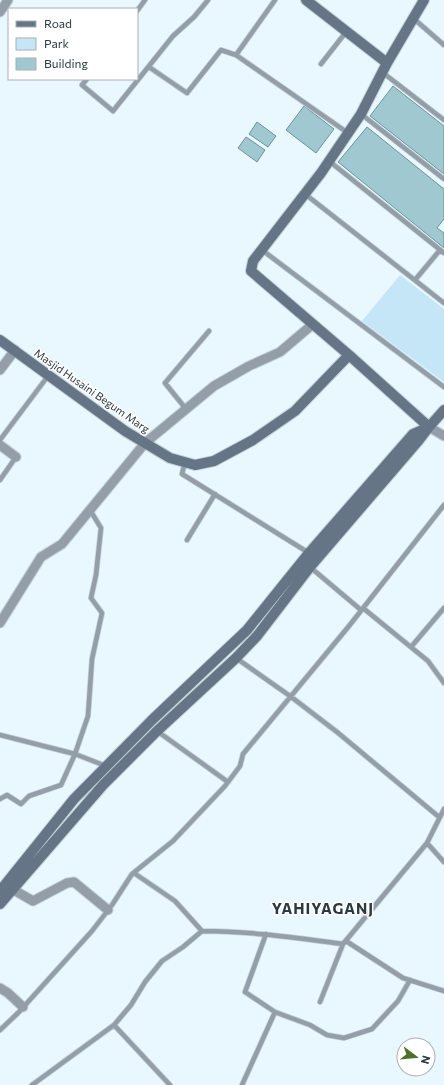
<svg xmlns="http://www.w3.org/2000/svg" width="444" height="1085" viewBox="0 0 444 1085" font-family="Commissioner,sans-serif">
	<rect width="100%" height="100%" fill="#e9f7fe"/>
	<path fill="#c5e6f7" d="M400,275L444,309V382L362,321Z"/>
	<path fill="#a0c8d0" stroke="#6b939b" d="M393,86L444,126V174L370,116Z
		M304,106L334,129L316,153L286,130Z
		M257,122L276,136L268,147L249,134Z
		M367,127L444,189V219L437,228L444,233V248L338,162Z
		M246,137L265,150L257,162L238,148Z"/>
	<g fill="none" stroke-linecap="round" stroke-linejoin="round">
		<defs>
			<path id="lane" d="M137,11L145,0
				M413,18L444,45
				M236,55L275,0
				M321,64L346,32
				M149,67L187,93L221,50L236,55L348,133
				M382,72L444,120
				M87,79L82,85L113,111L173,36L194,17L208,0
				M361,114L444,179
				M329,161L444,253
				M305,194L444,303
				M262,250L444,387
				M415,280L440,250
				M186,409L165,383L209,331
				M0,440L48,376
				M185,462L182,474L309,553
				M0,480L16,457
				M187,540L215,494
				M310,567L361,610
				M363,608L428,661L444,683
				M411,647L444,608
				M236,658L290,696L337,732L439,817
				M157,731L228,782
				M0,735L75,754L106,766
				M0,799L7,795L21,804L29,796L61,785L75,754L88,716L92,659L102,613L91,598L96,575L101,528L90,510
				M427,843L444,862
				M134,873L175,901L202,931C250,931 296,938 343,944
				M266,934L245,992L275,1012L310,1025L327,1035L344,1038L372,1029L398,1001L410,980
				M346,941L403,978L444,991
				M320,1002L343,944L427,843L444,809
				M114,1025L170,1085
				M0,1030L18,1013L92,931L112,905L132,874L173,841L225,786L240,766L243,754L349,626L444,505
				M32,1085L114,1025L131,1005L145,982L162,961L183,947L202,931
				M242,1085L275,1012"/>
			<path id="street" d="M0,12L8,0
				M0,370L15,350
				M429,427L444,436
				M0,445L16,457
				M0,623L41,557L62,544L145,443L214,386L249,366L280,352L313,324
				M12,889L33,901L67,883L74,882L108,910
				M0,988L8,993L23,1007"/>
			<path id="secondary" d="M306,0L387,63
				M424,0L387,63L361,114L321,173L253,261L251,271L349,355L429,427
				M0,340L125,431L170,458L195,465L214,461L253,440L295,411L349,355
				M0,891L74,799L153,719L247,630L309,553L413,434L429,427
				M0,904L103,785L157,731L236,658L257,636L310,567L419,440L429,427L444,410"/>
		</defs>
		<use href="#lane" stroke="#c3d1d8" stroke-width="6"/>
		<use href="#street" stroke="#c3d1d8" stroke-width="11"/>
		<use href="#secondary" stroke="#c3d1d8" stroke-width="12"/>
		<use href="#lane" stroke="#939ea9" stroke-width="4.5"/>
		<use href="#street" stroke="#939ea9" stroke-width="9"/>
		<use href="#secondary" stroke="#667585" stroke-width="10"/>
	</g>
	<g text-anchor="middle" stroke-width="3" stroke-linejoin="round" paint-order="stroke">
		<g font-size="11" fill="#2b3940" stroke="#fff">
			<text transform="translate(92 391) rotate(35)" y="4">Masjid Husaini Begum Marg</text>
		</g>
		<g font-size="15" font-weight="bold" letter-spacing="1" fill="#2b3940" stroke="#fff">
			<text x="323" y="914">YAHIYAGANJ</text>
		</g>
	</g>
	<rect x="8" y="8" width="130" height="72" fill="#ffffff" stroke="#aab0b3"/>
	<rect x="16" y="21" width="20" height="6" fill="#667585" stroke="#aab0b3"/>
	<text x="44" y="28" font-size="12" fill="#2b3940">Road</text>
	<rect x="16" y="38" width="20" height="12" fill="#c5e6f7" stroke="#aab0b3"/>
	<text x="44" y="48" font-size="12" fill="#2b3940">Park</text>
	<rect x="16" y="58" width="20" height="12" fill="#a0c8d0" stroke="#aab0b3"/>
	<text x="44" y="68" font-size="12" fill="#2b3940">Building</text>
	<g transform="translate(416 1057) rotate(106)"><circle r="19" fill="#ffffff" stroke="#aab0b3"/>
	<path d="M0-3L7 15L0 10L-7 15Z" fill="#4c712a"/>
	<text y="-6" font-size="11" font-weight="bold" text-anchor="middle" fill="#2b3940">N</text>
	</g>
</svg>
